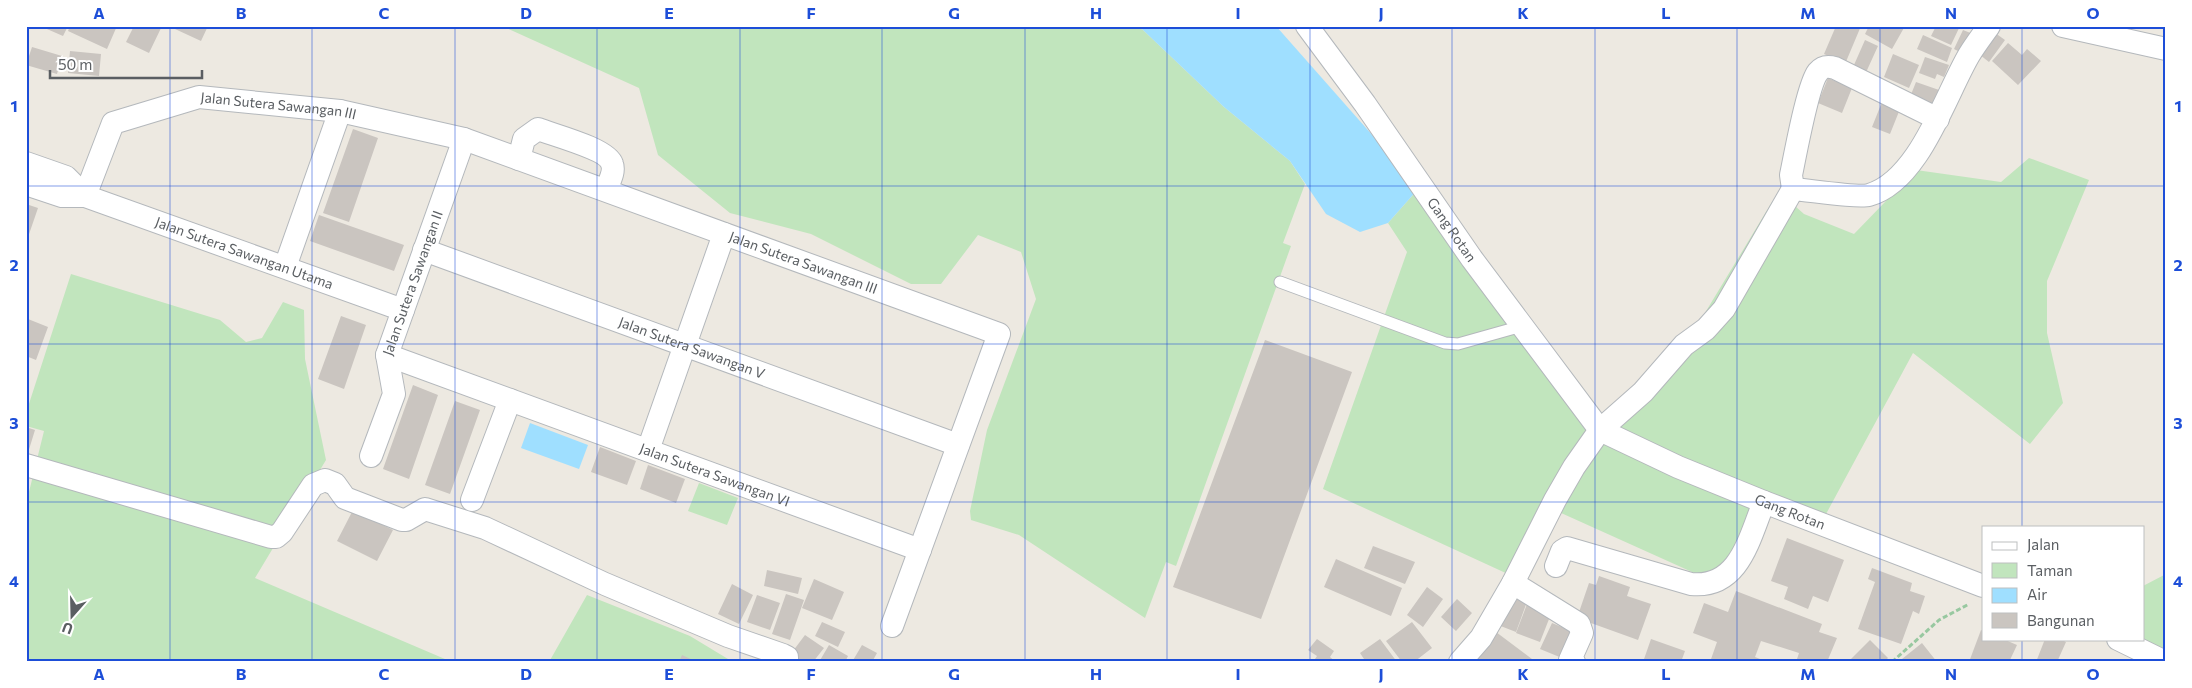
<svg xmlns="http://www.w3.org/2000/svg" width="2192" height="688" viewBox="0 0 2192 688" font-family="Commissioner,sans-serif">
	<rect width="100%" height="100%" fill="#ede9e1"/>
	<path fill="#c1e5bd" d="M502,26H1136L1143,30L1224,107L1290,161L1305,184L1283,243L1291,246L1176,566L1166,562L1145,618L1019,535L971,520L970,511L987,430L1036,299L1021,252L978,235L941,284H911L811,234L730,213L658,155L639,88Z
		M2029,158L2089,180L2047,281V333L2063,403L2030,444L1913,353L1819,527L1757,502L1733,560L1712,581L1550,508L1510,575L1323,489L1407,252L1388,223L1419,188L1603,428L1685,346L1772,202L1792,210L1795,206L1804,214L1854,234L1916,170L2001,182Z
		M71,274L220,320L246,342L262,338L283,302L304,310L305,359L326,460L255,578L452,662H26V496H28L44,431L26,426V413Z
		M699,483L738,498L727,525L688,511Z
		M2166,574V658L2143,639V586Z
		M587,595L690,636L733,662H549Z"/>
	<path fill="#9fdfff" d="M1136,26H1276L1419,188L1388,223L1360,232L1326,214L1290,161L1224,107L1143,30Z
		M530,423L588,445L579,469L521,448Z"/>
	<path fill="#cac5c0" d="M40,26H68L63,36Z
		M70,26H117L107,49L68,31Z
		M134,26H162L149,53L126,42Z
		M176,26H208L201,41L175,29Z
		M1836,26H1861L1845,64L1824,54Z
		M1869,26H1905L1892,49L1865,34Z
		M1936,26H1960L1951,45L1931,36Z
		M1963,30L1973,34L1964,54L1954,49Z
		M1991,30L2005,40L1989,62L1975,51Z
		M1923,35L1952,48L1947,62L1917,49Z
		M1865,40L1878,46L1863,79L1850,74Z
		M2008,43L2022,55L2027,49L2041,61L2018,85L1992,61Z
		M32,47L62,56L57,74L26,65Z
		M70,51L101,54L99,76L68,73Z
		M1893,54L1919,65L1909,88L1884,77Z
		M1925,57L1949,65L1944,77L1937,74L1935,79L1919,73Z
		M1828,78L1852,88L1842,113L1818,103Z
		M1916,82L1939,90L1934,105L1910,97Z
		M1884,97L1902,104L1890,134L1872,127Z
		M353,129L378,138L349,222L323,213Z
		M26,204L38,208L27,240H26Z
		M319,215L404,245L394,271L310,241Z
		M341,316L366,325L344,389L318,379Z
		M28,319L48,327L36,360L26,356Z
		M1265,340L1352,372L1261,619L1173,587Z
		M413,385L438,395L409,479L383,469Z
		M455,401L480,410L450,494L425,485Z
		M26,427L35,430L27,456H26Z
		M600,447L636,461L627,485L591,472Z
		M648,465L685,479L676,503L640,489Z
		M353,510L393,530L377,561L337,541Z
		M1787,538L1844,560L1828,602L1813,596L1808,609L1784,599L1788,587L1771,581Z
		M1373,546L1415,562L1405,584L1364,568Z
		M1336,559L1402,588L1391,616L1324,587Z
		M1872,568L1912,583L1910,591L1925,596L1919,614L1913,611L1901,644L1858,629L1875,582L1868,579Z
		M767,570L802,578L798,594L764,586Z
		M1599,576L1630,587L1627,596L1651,604L1638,640L1577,618L1589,583L1596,585Z
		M814,579L844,592L832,620L802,608Z
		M732,584L753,595L739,624L718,614Z
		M1427,587L1443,599L1423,627L1407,615Z
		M1736,591L1822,624L1819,632L1837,638L1827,662H1796L1799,653L1761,641L1755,657L1768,662H1710L1717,642L1693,633L1704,603L1728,612Z
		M1512,593L1528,599L1516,632L1498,625Z
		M786,594L804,600L790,640L772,634Z
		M757,595L780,603L770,630L747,622Z
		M1457,599L1472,613L1456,631L1441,617Z
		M1527,604L1551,614L1540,642L1516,633Z
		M822,622L845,632L838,647L815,636Z
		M1412,622L1432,648L1414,662H1402L1386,641Z
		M1552,623L1574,632L1562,658L1540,649Z
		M1492,629L1536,662H1476L1471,658Z
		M1981,630L1983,631V639H2003L2017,645L2010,660L2015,662H1969Z
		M805,635L824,648L813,662H799L790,655Z
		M1317,639L1334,651L1330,657L1336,662H1313L1317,656L1308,650Z
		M1380,639L1397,662H1366L1360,653Z
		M1651,639L1685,651L1681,662H1643Z
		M2045,639H2060L2066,642L2057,662H2036Z
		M1870,640L1888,658L1884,662H1848Z
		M1922,643L1937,662H1905L1902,659Z
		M829,645L848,656L845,662H819Z
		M862,645L877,653L872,662H852Z
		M682,655L697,662H679Z"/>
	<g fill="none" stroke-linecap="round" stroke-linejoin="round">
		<defs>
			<path id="lane" d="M1280,282L1445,343L1458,344L1522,326"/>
			<g id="street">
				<path id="s1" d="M1307,26L1365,104L1472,259L1600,430L1678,467L1764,502L1983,586"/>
				<path d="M2063,26L2166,49"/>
				<path d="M519,159L524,139L538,129C553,135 608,149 612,164C615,172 609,182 606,190"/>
				<path d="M26,163L66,177L85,196"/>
				<path id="s2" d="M26,184L62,196H85L403,310"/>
				<path d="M1793,189L1791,175C1795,156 1808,84 1818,72C1823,66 1828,66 1835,68L1938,119"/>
				<path id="s3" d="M85,196L113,123L199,97L340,111L464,139L999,334L892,626"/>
				<path id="s4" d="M424,250L958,445"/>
				<path d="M285,267L340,111"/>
				<path id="s5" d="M387,355L920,550"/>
				<path d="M648,450L724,234"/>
				<path id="s6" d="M371,456L394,394L387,355L464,139"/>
				<path d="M26,465L271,537H276L282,532L313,485L325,480L335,484L345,498L402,520H406L425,509L485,528L605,584L728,636L783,655L787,657V662"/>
				<path d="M472,500L510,400"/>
				<path d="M1556,566L1562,551L1567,548L1691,584C1739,589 1749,539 1764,502"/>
				<path d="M1513,583L1579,624L1582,633L1570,660L1574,662"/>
				<path d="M2118,639L2165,662"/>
				<path d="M1460,662L1481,638L1513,583L1555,500L1574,467L1600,430L1643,392L1684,345L1706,329L1724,309L1793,189C1808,190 1858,198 1869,195C1919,181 1945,96 1969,55C1975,45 1982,36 1989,26"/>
			</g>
		</defs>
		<use href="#lane" stroke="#b4b8bc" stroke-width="13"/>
		<use href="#street" stroke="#b4b8bc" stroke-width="24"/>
		<path stroke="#98c8a0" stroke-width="3" stroke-dasharray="5 2.5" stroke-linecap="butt" d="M1892,662L1939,620L1969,604"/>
		<use href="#lane" stroke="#fff" stroke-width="11"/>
		<use href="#street" stroke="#fff" stroke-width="22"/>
	</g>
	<path fill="none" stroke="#1d4ed8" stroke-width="1" stroke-opacity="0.55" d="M170,26V662M312,26V662M455,26V662M597,26V662M740,26V662M882,26V662M1025,26V662M1167,26V662M1310,26V662M1452,26V662M1595,26V662M1737,26V662M1880,26V662M2022,26V527M26,186H2166M26,344H2166M26,502H2166M2022,639V662"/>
	<g text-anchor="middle" stroke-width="4" stroke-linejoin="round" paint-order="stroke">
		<g font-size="14" fill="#5a5e62" stroke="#fff">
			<text dy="5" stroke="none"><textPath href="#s3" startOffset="248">Jalan Sutera Sawangan III</textPath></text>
			<text dy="5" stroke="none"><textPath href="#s1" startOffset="250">Gang Rotan</textPath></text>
			<text dy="5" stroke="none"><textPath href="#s2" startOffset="230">Jalan Sutera Sawangan Utama</textPath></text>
			<text dy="5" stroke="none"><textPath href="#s3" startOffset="798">Jalan Sutera Sawangan III</textPath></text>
			<text dy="5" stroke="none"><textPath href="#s6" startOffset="182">Jalan Sutera Sawangan II</textPath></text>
			<text dy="5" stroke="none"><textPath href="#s4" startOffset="285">Jalan Sutera Sawangan V</textPath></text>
			<text dy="5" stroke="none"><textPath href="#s5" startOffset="349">Jalan Sutera Sawangan VI</textPath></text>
			<text dy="5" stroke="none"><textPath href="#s1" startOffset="706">Gang Rotan</textPath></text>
		</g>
	</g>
	<rect width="2192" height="688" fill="none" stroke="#ffffff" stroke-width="55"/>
	<rect x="1982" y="526" width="162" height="115" fill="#ffffff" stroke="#bdbfc0"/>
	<rect x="1992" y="542" width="25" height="8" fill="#ffffff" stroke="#bdbfc0"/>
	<text x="2027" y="550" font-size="15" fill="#5a5e62">Jalan</text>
	<rect x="1992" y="563" width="25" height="15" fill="#c1e5bd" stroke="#bdbfc0"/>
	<text x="2027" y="576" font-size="15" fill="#5a5e62">Taman</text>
	<rect x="1992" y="588" width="25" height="15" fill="#9fdfff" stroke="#bdbfc0"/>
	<text x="2027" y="600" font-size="15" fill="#5a5e62">Air</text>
	<rect x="1992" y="613" width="25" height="15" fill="#cac5c0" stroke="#bdbfc0"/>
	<text x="2027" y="626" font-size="15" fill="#5a5e62">Bangunan</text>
	<g transform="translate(72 616) rotate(200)" stroke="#ffffff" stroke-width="4" paint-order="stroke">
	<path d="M0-4L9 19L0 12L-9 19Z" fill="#5a5e62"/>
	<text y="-8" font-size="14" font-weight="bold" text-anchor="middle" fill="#5a5e62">U</text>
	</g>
	<path d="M50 70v8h152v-8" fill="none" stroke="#5a5e62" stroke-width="2.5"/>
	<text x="58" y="70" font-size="15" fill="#5a5e62" stroke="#ffffff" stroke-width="4" paint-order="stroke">50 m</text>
	<rect x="28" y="28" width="2136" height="632" fill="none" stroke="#1d4ed8" stroke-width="2"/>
	<g font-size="16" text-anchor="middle" font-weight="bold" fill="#1d4ed8">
		<text x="99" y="19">A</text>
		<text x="241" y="19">B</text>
		<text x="384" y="19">C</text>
		<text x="526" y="19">D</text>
		<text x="669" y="19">E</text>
		<text x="811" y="19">F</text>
		<text x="954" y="19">G</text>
		<text x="1096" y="19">H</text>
		<text x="1238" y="19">I</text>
		<text x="1381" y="19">J</text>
		<text x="1523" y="19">K</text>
		<text x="1666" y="19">L</text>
		<text x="1808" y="19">M</text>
		<text x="1951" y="19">N</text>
		<text x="2093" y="19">O</text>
		<text x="14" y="112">1</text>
		<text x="2178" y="112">1</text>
		<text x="14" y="271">2</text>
		<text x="2178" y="271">2</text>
		<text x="14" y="429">3</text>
		<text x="2178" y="429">3</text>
		<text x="14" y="587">4</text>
		<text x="2178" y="587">4</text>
		<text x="99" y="680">A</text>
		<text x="241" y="680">B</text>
		<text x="384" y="680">C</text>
		<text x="526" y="680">D</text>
		<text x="669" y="680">E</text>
		<text x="811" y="680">F</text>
		<text x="954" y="680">G</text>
		<text x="1096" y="680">H</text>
		<text x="1238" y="680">I</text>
		<text x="1381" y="680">J</text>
		<text x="1523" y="680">K</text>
		<text x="1666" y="680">L</text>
		<text x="1808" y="680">M</text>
		<text x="1951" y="680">N</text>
		<text x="2093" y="680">O</text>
	</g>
</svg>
